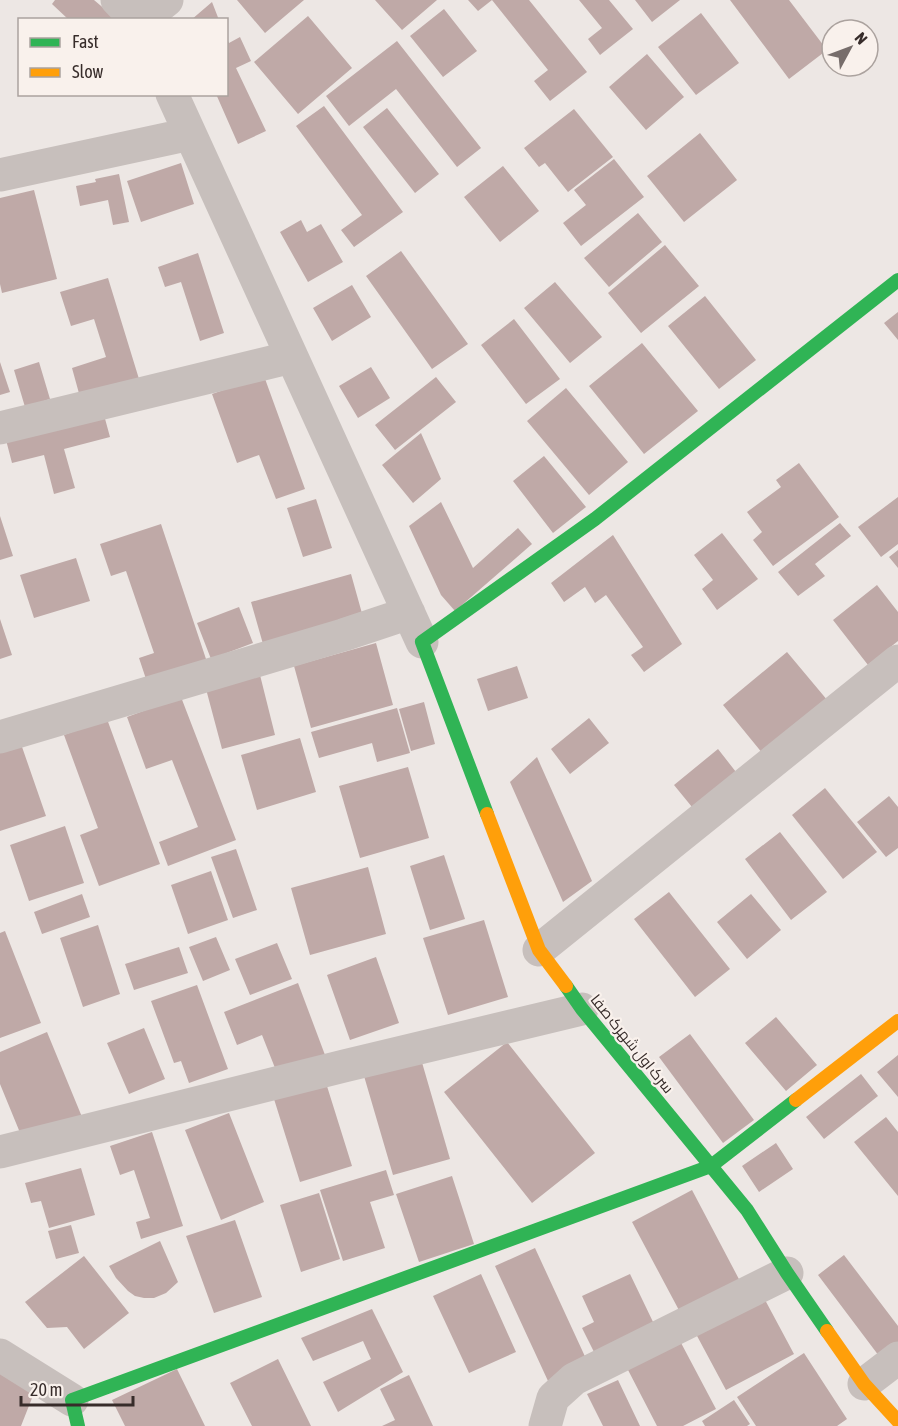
<svg xmlns="http://www.w3.org/2000/svg" width="898" height="1426" viewBox="0 0 898 1426" font-family="'Asap Condensed',Cairo,sans-serif">
	<rect width="100%" height="100%" fill="#ede7e4"/>
	<path fill="#bfa9a7" d="M55,0H94L114,17L112,20H69L52,4Z
		M237,0H304L265,33Z
		M375,0H437L402,30Z
		M468,0H529L587,72L550,101L534,81L548,70L492,0L478,11Z
		M579,0H609L633,29L600,55L588,39L602,28Z
		M635,0H680L652,22Z
		M730,0H789L827,50L789,79Z
		M212,2L219,20H191Z
		M444,9L477,51L443,77L410,36Z
		M701,13L739,63L696,95L658,47Z
		M308,16L352,68L298,114L254,62Z
		M226,37L229,43L240,37L251,61L236,68L266,131L238,144L216,94H226Z
		M397,41L481,148L457,167L396,89L349,126L326,96Z
		M647,54L684,97L646,130L609,87Z
		M324,106L403,212L354,247L341,230L362,215L296,126Z
		M387,108L439,174L415,193L363,127Z
		M574,109L613,157L568,192L545,163L539,167L524,148Z
		M700,133L737,180L684,222L647,176Z
		M614,159L644,197L581,246L563,223L586,205L574,190Z
		M181,163L194,204L141,222L127,181Z
		M503,166L539,211L500,242L464,197Z
		M119,174L129,222L113,225L108,200L80,206L76,186L96,182L95,179Z
		M34,190L57,279L2,293L0,284V198Z
		M638,213L662,242L609,287L584,258Z
		M301,220L307,232L321,224L343,262L308,282L280,232Z
		M665,245L699,286L641,333L608,293Z
		M401,251L468,344L432,369L366,276Z
		M198,253L224,333L200,341L181,282L165,287L158,267Z
		M108,278L139,379L80,397L72,368L106,357L94,319L71,326L60,292Z
		M555,282L602,337L570,363L524,308Z
		M352,285L371,317L332,341L313,308Z
		M705,296L756,360L719,389L668,326Z
		M898,312V340L884,323Z
		M514,319L560,379L526,404L481,345Z
		M642,343L698,411L644,454L589,386Z
		M0,362L10,392L0,395Z
		M39,362L50,399L25,407L14,370Z
		M371,367L390,398L358,418L339,386Z
		M264,376L305,489L276,499L259,455L237,463L212,394Z
		M436,377L456,402L395,450L375,425Z
		M566,388L628,462L589,495L527,421Z
		M104,415L110,437L64,449L75,488L54,494L44,455L12,463L6,440Z
		M421,433L441,479L413,503L382,465Z
		M544,456L586,507L553,533L513,481Z
		M799,463L839,517L773,566L753,540L762,532L747,512L781,487L776,480Z
		M898,497V544L881,557L858,527Z
		M316,499L332,548L303,557L287,508Z
		M441,502L473,568L518,528L532,544L455,611L441,595L409,526Z
		M0,516L13,556L0,560Z
		M840,523L851,536L815,564L825,576L798,596L778,572Z
		M161,524L207,662L147,682L139,658L154,653L126,571L111,576L100,544Z
		M722,533L758,579L717,610L702,589L713,580L694,555Z
		M613,535L682,644L644,672L631,655L643,647L606,595L595,603L585,587L564,602L551,583Z
		M898,550V568L889,557Z
		M76,558L90,601L34,618L20,575Z
		M351,574L363,617L263,644L251,602Z
		M877,585L898,612V641L868,665L833,620Z
		M239,607L253,643L211,659L197,623Z
		M0,619L12,655L0,659Z
		M376,643L393,705L311,728L294,666Z
		M787,652L828,701L763,754L723,705Z
		M517,666L528,698L488,711L477,679Z
		M260,675L275,735L222,749L206,689Z
		M181,697L236,840L168,866L159,842L198,827L172,760L146,769L127,717Z
		M424,702L435,744L411,751L399,709Z
		M397,708L410,753L377,762L372,743L319,758L311,732Z
		M589,718L609,743L570,774L551,749Z
		M107,719L160,864L99,886L80,835L98,828L64,735Z
		M300,738L316,792L257,810L241,755Z
		M21,744L46,816L0,831V751Z
		M718,749L736,772L692,807L674,785Z
		M537,757L592,881L563,902L510,782Z
		M408,767L429,838L360,858L339,786Z
		M825,788L877,852L843,879L792,815Z
		M889,796L898,807V848L886,857L857,822Z
		M65,826L84,883L29,901L10,845Z
		M780,832L827,892L791,920L745,859Z
		M236,849L257,910L233,918L211,857Z
		M444,855L465,919L430,930L410,866Z
		M368,867L386,934L310,955L291,888Z
		M211,871L228,920L188,934L171,885Z
		M669,892L730,969L695,997L634,919Z
		M82,894L90,917L42,934L34,912Z
		M751,894L781,930L747,959L717,922Z
		M484,920L508,997L448,1015L423,938Z
		M98,925L120,994L83,1007L60,938Z
		M5,931L41,1023L0,1038V933Z
		M216,937L230,970L203,981L189,947Z
		M277,943L292,979L250,995L235,959Z
		M179,947L188,973L134,990L125,964Z
		M376,957L399,1023L350,1040L327,975Z
		M298,983L325,1055L277,1073L262,1035L237,1045L224,1012Z
		M197,985L228,1069L189,1083L181,1061L174,1063L151,1001Z
		M776,1017L817,1065L786,1091L745,1043Z
		M144,1028L165,1079L129,1094L107,1043Z
		M47,1032L82,1117L23,1140L0,1084V1052Z
		M690,1034L754,1120L723,1143L659,1057Z
		M507,1042L595,1153L532,1203L444,1092Z
		M898,1055V1097L877,1072Z
		M421,1059L450,1159L393,1175L364,1076Z
		M861,1074L878,1096L824,1139L806,1117Z
		M326,1083L352,1166L300,1182L274,1099Z
		M229,1113L264,1202L221,1220L185,1130Z
		M886,1117L898,1132V1196L854,1142Z
		M152,1132L183,1226L141,1239L136,1222L150,1218L134,1170L120,1175L110,1146Z
		M776,1143L793,1169L759,1192L742,1166Z
		M81,1168L95,1215L49,1228L41,1201L31,1203L25,1183Z
		M386,1170L394,1195L370,1202L385,1248L343,1261L320,1190Z
		M452,1176L474,1244L419,1262L396,1194Z
		M692,1190L741,1283L681,1314L632,1222Z
		M319,1193L340,1259L301,1272L280,1205Z
		M235,1220L262,1297L214,1313L186,1236Z
		M71,1225L79,1253L56,1259L48,1231Z
		M160,1241L178,1282L166,1293L154,1298H144L135,1296L128,1291L116,1278L109,1266Z
		M535,1248L588,1363L548,1381L495,1266Z
		M844,1255L898,1326V1342L879,1356L818,1275Z
		M84,1256L129,1313L84,1349L67,1327L47,1328L25,1302Z
		M481,1274L516,1352L469,1373L433,1296Z
		M630,1274L654,1324L594,1352L582,1328L594,1322L582,1296Z
		M764,1298L794,1354L726,1390L696,1334Z
		M372,1309L403,1372L338,1412L323,1382L371,1359L363,1341L313,1361L301,1338Z
		M680,1341L716,1409L683,1426H657L627,1368Z
		M804,1353L847,1419L837,1426H756L737,1397Z
		M278,1359L311,1426H252L230,1383Z
		M177,1369L205,1426H125L112,1400Z
		M0,1373L36,1388L21,1426H0Z
		M409,1375L433,1426H382L395,1420L380,1389Z
		M618,1380L640,1426H603L587,1394Z
		M734,1400L750,1424L747,1426H705L702,1421Z"/>
	<g fill="none" stroke-linecap="round" stroke-linejoin="round">
		<path stroke="#c7bfbc" stroke-width="33" d="M117,0L136,20
			M142,20L167,0
			M172,94L422,642
			M0,175L190,134
			M0,428L292,357
			M0,737L343,635L409,613
			M539,950L898,661
			M0,1152L344,1066L582,1009
			M0,1355L72,1400
			M864,1384L898,1358
			M545,1426L553,1398L574,1379L787,1273"/>
		<path stroke="#30b455" stroke-width="14" d="M487,814L422,642L595,519L898,280
			M566,986L582,1009L747,1210L787,1273L827,1331
			M78,1426L72,1400L711,1166L796,1100"/>
		<path stroke="#ff9f0a" stroke-width="14" d="M487,814L539,950L566,986
			M796,1100L898,1021
			M827,1331L864,1384L898,1421"/>
	</g>
	<g text-anchor="middle" stroke-width="4.5" stroke-linejoin="round" paint-order="stroke">
		<g font-size="15" fill="#372c2a" stroke="#f9f1ec">
			<text transform="translate(632 1044) rotate(51)" y="5">سرک اول شهرک صفا</text>
		</g>
	</g>
	<rect x="18" y="18" width="210" height="78" fill="#f9f1ec" stroke="#aba29e" stroke-width="1.5"/>
	<rect x="30" y="38" width="30" height="9" fill="#30b455" stroke="#aba29e" stroke-width="1.5"/>
	<text x="72" y="48" font-size="18" fill="#372c2a">Fast</text>
	<rect x="30" y="68" width="30" height="9" fill="#ff9f0a" stroke="#aba29e" stroke-width="1.5"/>
	<text x="72" y="78" font-size="18" fill="#372c2a">Slow</text>
	<g transform="translate(850 48) rotate(49)"><circle r="28" fill="#f9f1ec" stroke="#aba29e" stroke-width="1.5"/>
	<path d="M0-4.5L10 22L0 15L-10 22Z" fill="#776d6b"/>
	<text y="-9" font-size="16" font-weight="bold" text-anchor="middle" fill="#372c2a">N</text>
	</g>
	<path d="M21 1396v9h112v-9" fill="none" stroke="#372c2a" stroke-width="3"/>
	<text x="30" y="1396" font-size="18" fill="#372c2a" stroke="#f9f1ec" stroke-width="4.5" paint-order="stroke">20 m</text>
</svg>
